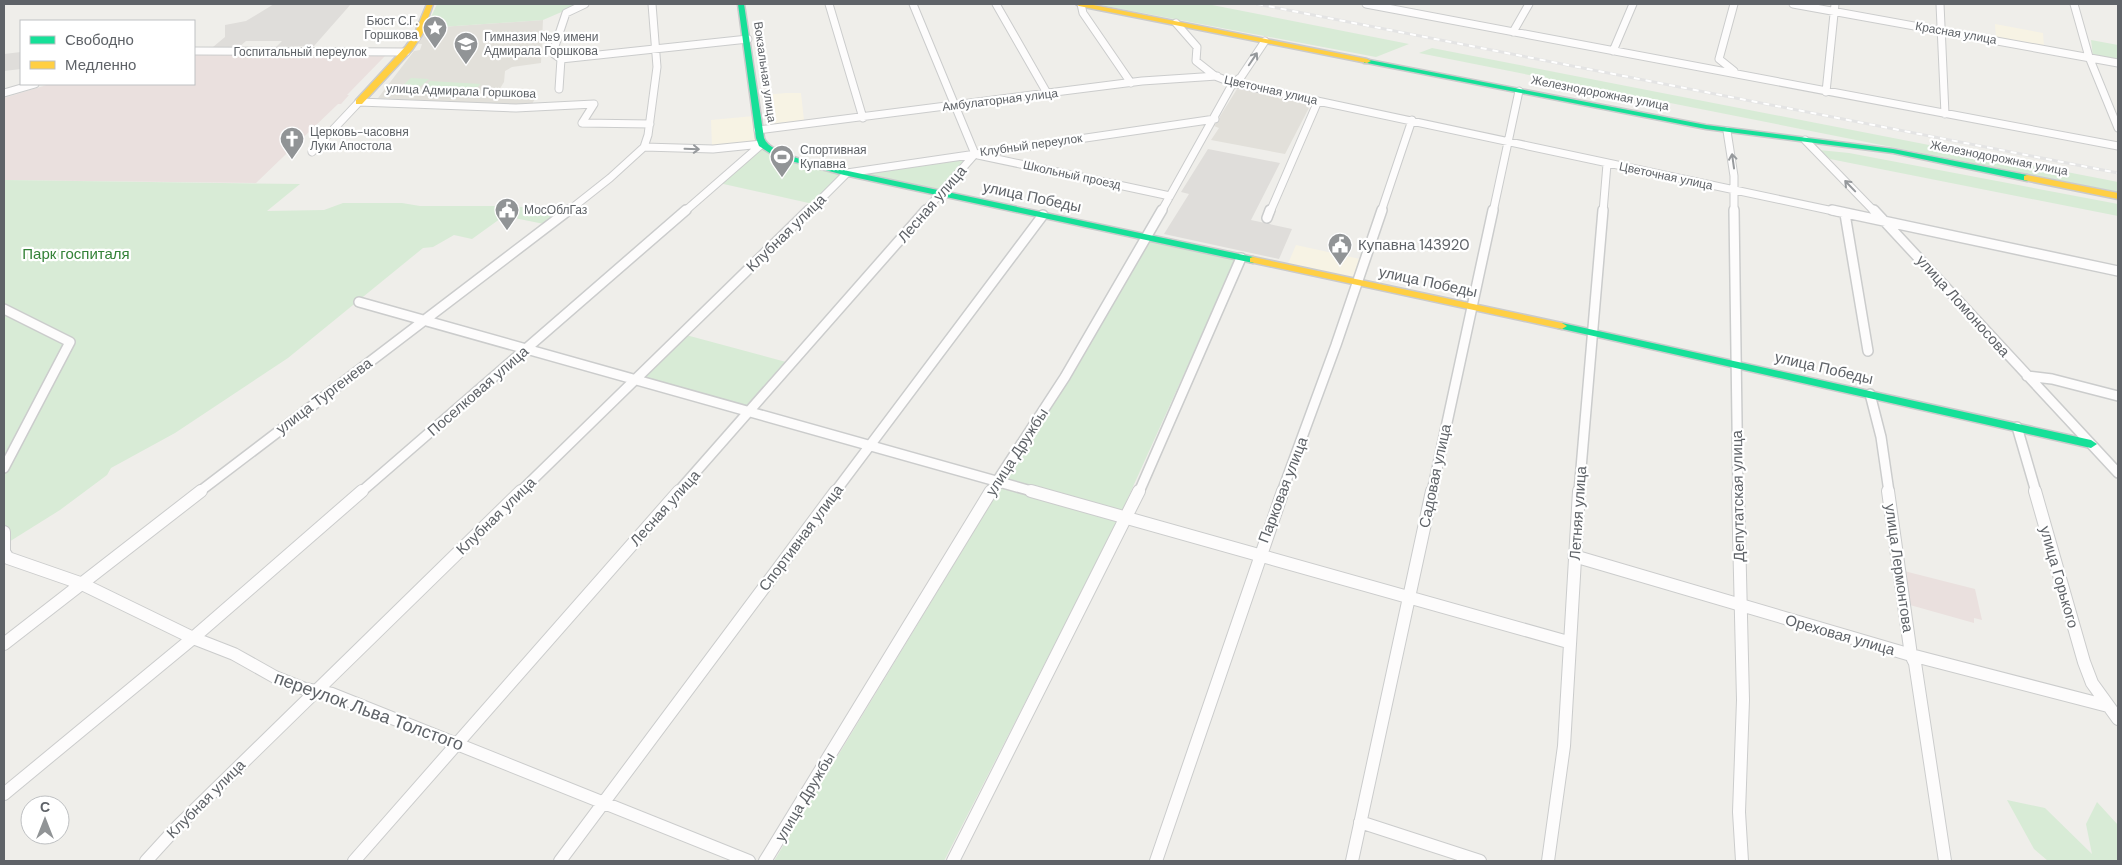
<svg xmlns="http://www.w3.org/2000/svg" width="2122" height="865" viewBox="0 0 2122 865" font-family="'DM Sans',sans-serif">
	<rect width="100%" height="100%" fill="#efeeea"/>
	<path fill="#f7f3e4" d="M1995,24L2043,33L2044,47L1996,38Z
		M786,93H801L804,120L769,124L765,95Z
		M754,116L757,142L712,147L711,120Z
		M1296,245L1360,259L1352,280L1287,266Z"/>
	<path fill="#dfddda" d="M274,4H351L314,46L276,47L282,41H246L239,47H213L225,37V25L246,21Z
		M21,52V69L4,71V54Z
		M1208,149L1280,163L1251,220L1292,229L1279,259L1164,234L1189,194L1181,192Z"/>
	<path fill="#e2e0da" d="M543,20L541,63L512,67L505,71L504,82L496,95L536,97L532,104L527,106L378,98L414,51L420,50L422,44H418L426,28Z
		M1237,89L1312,102L1285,154L1211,140L1219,128L1214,126Z"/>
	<path fill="#eae0de" d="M194,54L385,56L347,95H349L341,104H338L256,183L4,180V98L50,84H194Z
		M1904,571L1975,589L1982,620L1974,618V623L1910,605Z"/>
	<path fill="#d8ebd6" d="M437,4H580L543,20L426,28Z
		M1095,4H1207L1409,44L1376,57Z
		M2091,40L2118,45V60L2093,56Z
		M1432,48L2118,182V192L1419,53Z
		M411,78L429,79L413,93L395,92Z
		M430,81L481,84L468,96L417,94Z
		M761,147L777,158L845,173L813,204L719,183Z
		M1819,150L1849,153L2118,204V216L1830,159Z
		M968,157L941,190L859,172Z
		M4,180L300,184L267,211L324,210L343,203H402L420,206H512L560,211L544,224L504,216L472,239L454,235L433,247L423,248L288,358L175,433L111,468L107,475L60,510L4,545Z
		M1150,241L1236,259L1117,522L944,861H774Z
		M686,335L786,362L745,407L643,378Z
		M2007,800L2045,808L2092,854L2086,824L2097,802L2118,825V861H2048L2034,849Z"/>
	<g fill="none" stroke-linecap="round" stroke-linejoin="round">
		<defs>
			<path id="street-far2" d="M829,4L863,118
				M913,4L975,154
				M996,4L1047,93
				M1081,4L1083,13L1131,83
				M1366,4L2118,146
				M1734,4L1719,59L1734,71
				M1793,4L2118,63
				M1940,4L1945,114
				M2074,4L2089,57L2118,128
				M1176,23L1197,47L1196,61L1215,76L1233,83L1838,212
				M1513,32L1529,4
				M194,51L406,52
				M1613,51L1633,4
				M561,59L748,39
				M559,89L561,59L554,54V49L566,13L585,4
				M1826,92L1835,4
				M4,93L35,84
				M582,123L650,124
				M758,130L1142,81L1217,76
				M1727,131L1734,176V212
				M1805,140L1875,212
				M644,147L713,149L762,144
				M312,152L359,102L516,108L594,104L582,123
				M978,155L1170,196
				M567,212L610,178L644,147L648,135L657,67L652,4
				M684,212L762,144
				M808,212L847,173L1215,119
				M924,212L975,154
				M1161,212L1233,83L1241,77L1265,41
				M1270,212L1318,101
				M1381,212L1412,120
				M1493,212L1519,91
				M1603,212L1607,164"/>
			<path id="street-far1" d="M1734,210L1738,492
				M1832,210L2118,271
				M1874,210L2118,473
				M1845,214L1868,351
				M1267,218L1270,210
				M359,302L1035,492
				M4,309L70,342L4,468
				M2027,376L2052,379L2118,396
				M1870,394L1881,437L1889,492
				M2017,427L2036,492
				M199,492L569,210
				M361,492L686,210
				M520,492L809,210
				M678,492L926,210
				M835,492L1043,215
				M990,492L1065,377L1162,210
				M1139,492L1241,258
				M1282,492L1336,345L1382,210
				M1432,492L1493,210
				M1579,492L1603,210"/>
			<path id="street" d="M1031,491L1568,642
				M1738,491L1743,700L1739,812L1742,861
				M1888,491L1911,655L1915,663L1945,861
				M2035,491L2084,662L2092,683L2118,719
				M4,532V552L8,558L80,583L193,638L234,654L275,677L305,689L332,694L749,861
				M1574,556L1911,655L2108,706
				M4,644L201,491
				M4,794L193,638L362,491
				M1360,822L1480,861
				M146,861L178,826L521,491
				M354,861L679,491
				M560,861L836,491
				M765,861L991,491
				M953,861L1139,491
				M1156,861L1283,491
				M1352,861L1432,491
				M1548,861L1564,746L1579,491"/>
			<path id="fast" d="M738,4H744L764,138C770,156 829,166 848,171L1253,257L1258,260L1253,263L844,175L776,157L759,146L756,138Z
				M1364,59L1706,125L1893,149L2027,175L2031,178L2027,181L1893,153L1706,129L1367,63H1364Z
				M1562,323L2091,440L2097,444L2091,448L1558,328L1557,326Z"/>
			<path id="slow" d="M427,4H433L422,35L412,50L362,104H356V100L406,46L414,35Z
				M1076,4H1088L1367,59L1371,61L1367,63L1079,6Z
				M2027,175L2118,193V199L2024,180V176Z
				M1253,257L1562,323L1567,326L1562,329L1250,262V258Z"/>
		</defs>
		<use href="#street-far2" stroke="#cbcccc" stroke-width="9"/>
		<use href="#street-far1" stroke="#cbcccc" stroke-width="12"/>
		<use href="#street" stroke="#cbcccc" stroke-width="14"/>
		<use href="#fast" stroke="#cacacb" stroke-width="3"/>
		<use href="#slow" stroke="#cacacb" stroke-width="3"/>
		<use href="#street-far2" stroke="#fdfcfc" stroke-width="7"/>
		<use href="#street-far1" stroke="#fdfcfc" stroke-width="9"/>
		<use href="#street" stroke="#fdfcfc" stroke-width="12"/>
		<use href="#fast" fill="#16e098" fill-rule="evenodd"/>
		<use href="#slow" fill="#ffcf43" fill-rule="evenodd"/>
		<defs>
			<path id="rail" d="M1257,4L2118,173"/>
		</defs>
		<use href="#rail" stroke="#e4e4e4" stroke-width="3"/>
		<use href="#rail" stroke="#fff" stroke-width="2" stroke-dasharray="6" stroke-linecap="butt"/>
	</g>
	<defs><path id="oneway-shaft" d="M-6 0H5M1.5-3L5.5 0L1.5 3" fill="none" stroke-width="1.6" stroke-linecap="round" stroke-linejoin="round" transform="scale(1.25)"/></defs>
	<g stroke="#96999c">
		<use href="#oneway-shaft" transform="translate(1253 59) rotate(-56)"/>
		<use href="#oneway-shaft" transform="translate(692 149) rotate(2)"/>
		<use href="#oneway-shaft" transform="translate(1733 161) rotate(-98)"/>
		<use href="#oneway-shaft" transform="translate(1850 186) rotate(-134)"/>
	</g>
	<defs>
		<symbol id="sight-pin" viewBox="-11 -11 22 30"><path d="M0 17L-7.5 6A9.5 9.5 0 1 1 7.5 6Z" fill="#919496" stroke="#fff"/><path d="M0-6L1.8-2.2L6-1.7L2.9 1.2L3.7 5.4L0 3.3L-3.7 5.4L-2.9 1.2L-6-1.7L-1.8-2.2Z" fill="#fff"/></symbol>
		<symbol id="school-pin" viewBox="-11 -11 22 30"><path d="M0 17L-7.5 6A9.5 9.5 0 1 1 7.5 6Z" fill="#919496" stroke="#fff"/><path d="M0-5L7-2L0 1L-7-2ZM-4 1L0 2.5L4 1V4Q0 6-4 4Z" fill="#fff"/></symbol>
		<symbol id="church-pin" viewBox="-11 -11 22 30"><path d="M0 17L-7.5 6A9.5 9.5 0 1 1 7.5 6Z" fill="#919496" stroke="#fff"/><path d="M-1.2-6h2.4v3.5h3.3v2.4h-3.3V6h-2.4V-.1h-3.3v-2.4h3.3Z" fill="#fff"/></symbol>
		<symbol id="stadium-pin" viewBox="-11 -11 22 30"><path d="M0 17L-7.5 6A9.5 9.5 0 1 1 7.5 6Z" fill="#919496" stroke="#fff"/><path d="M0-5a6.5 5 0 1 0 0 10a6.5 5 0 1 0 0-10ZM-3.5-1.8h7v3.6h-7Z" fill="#fff"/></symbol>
		<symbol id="civic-pin" viewBox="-11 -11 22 30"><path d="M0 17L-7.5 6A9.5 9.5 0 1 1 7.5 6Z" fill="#919496" stroke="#fff"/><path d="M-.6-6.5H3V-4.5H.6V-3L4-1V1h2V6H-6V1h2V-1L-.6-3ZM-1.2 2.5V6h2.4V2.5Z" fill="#fff"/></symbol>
	</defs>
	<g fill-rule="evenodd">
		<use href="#sight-pin" x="421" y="14" width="28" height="38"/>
		<use href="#school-pin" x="452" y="30" width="28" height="38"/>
		<use href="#church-pin" x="278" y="125" width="28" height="38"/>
		<use href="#stadium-pin" x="768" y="143" width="28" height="38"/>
		<use href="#civic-pin" x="493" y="196" width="28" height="38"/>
		<use href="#civic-pin" x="1326" y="231" width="28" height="38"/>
	</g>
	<g text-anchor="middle" stroke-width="4.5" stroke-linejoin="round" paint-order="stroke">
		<g font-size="12" fill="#5f6368" stroke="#fff" text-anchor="start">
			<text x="418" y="25" text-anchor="end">Бюст С.Г.<tspan x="418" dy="14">Горшкова</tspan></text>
			<text x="484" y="41">Гимназия №9 имени<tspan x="484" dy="14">Адмирала Горшкова</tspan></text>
			<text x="310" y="136">Церковь-часовня<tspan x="310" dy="14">Луки Апостола</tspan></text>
			<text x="800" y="154">Спортивная<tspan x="800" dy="14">Купавна</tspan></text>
			<text x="524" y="214">МосОблГаз</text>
		</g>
		<g font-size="12" fill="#5f6368" stroke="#fff">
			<text transform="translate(1956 33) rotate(10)" y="4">Красная улица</text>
			<text x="300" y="56">Госпитальный переулок</text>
			<text transform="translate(765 72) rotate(82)" y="4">Вокзальная улица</text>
			<text transform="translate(1271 90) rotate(13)" y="4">Цветочная улица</text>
			<text transform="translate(461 91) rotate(2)" y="4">улица Адмирала Горшкова</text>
			<text transform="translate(1600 93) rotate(11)" y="4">Железнодорожная улица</text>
			<text transform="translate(1000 100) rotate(-7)" y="4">Амбулаторная улица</text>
			<text transform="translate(1031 145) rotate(-8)" y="4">Клубный переулок</text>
			<text transform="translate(1999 158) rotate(11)" y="4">Железнодорожная улица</text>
			<text transform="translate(1072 175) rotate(12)" y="4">Школьный проезд</text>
			<text transform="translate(1666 176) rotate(12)" y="4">Цветочная улица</text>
		</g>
		<g font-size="15" fill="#5f6368" stroke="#fff">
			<text transform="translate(1032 197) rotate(12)" y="5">улица Победы</text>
			<text transform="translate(932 204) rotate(-49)" y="5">Лесная улица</text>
			<text transform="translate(786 233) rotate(-44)" y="5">Клубная улица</text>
			<text transform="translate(1428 282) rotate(12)" y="5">улица Победы</text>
			<text transform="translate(1963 306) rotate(48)" y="5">улица Ломоносова</text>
			<text transform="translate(1824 368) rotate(13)" y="5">улица Победы</text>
			<text transform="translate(478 391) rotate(-41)" y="5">Поселковая улица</text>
			<text transform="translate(324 396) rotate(-37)" y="5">улица Тургенева</text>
			<text transform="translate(1017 452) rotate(-57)" y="5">улица Дружбы</text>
			<text transform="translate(1435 476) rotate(-78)" y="5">Садовая улица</text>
			<text transform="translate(1283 490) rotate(-69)" y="5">Парковая улица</text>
			<text transform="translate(1738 496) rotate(-91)" y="5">Депутатская улица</text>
			<text transform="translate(665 508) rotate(-48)" y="5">Лесная улица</text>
			<text transform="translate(1578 513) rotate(-86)" y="5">Летняя улица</text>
			<text transform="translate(496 516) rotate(-44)" y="5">Клубная улица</text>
			<text transform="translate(801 538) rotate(-53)" y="5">Спортивная улица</text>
			<text transform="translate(1899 568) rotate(82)" y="5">улица Лермонтова</text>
			<text transform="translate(2059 577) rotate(74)" y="5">улица Горького</text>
			<text transform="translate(1840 635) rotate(16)" y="5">Ореховая улица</text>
			<text transform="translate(805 797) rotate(-59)" y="5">улица Дружбы</text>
			<text transform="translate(206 799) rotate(-45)" y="5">Клубная улица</text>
		</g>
		<g font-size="15" fill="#5f6368" stroke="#fff" text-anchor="start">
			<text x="1358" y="250">Купавна 143920</text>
		</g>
		<g font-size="15" fill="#348238" stroke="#fff">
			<text x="76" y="259">Парк госпиталя</text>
		</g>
		<g font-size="18" fill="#5f6368" stroke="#fff">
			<text transform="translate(369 711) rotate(20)" y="6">переулок Льва Толстого</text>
		</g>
	</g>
	<rect width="2122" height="865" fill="none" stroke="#5f6368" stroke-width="10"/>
	<rect x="20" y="20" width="175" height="65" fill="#ffffff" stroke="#bfc1c3"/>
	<rect x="30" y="36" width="25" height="8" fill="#16e098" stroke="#bfc1c3"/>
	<text x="65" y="45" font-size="15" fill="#5f6368">Свободно</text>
	<rect x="30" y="61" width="25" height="8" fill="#ffcf43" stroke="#bfc1c3"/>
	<text x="65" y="70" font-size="15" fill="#5f6368">Медленно</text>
	<g transform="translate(45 820)"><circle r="24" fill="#ffffff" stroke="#bfc1c3"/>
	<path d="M0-4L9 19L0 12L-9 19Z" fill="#919496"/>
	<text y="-8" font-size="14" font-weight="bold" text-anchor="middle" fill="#5f6368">С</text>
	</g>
</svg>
